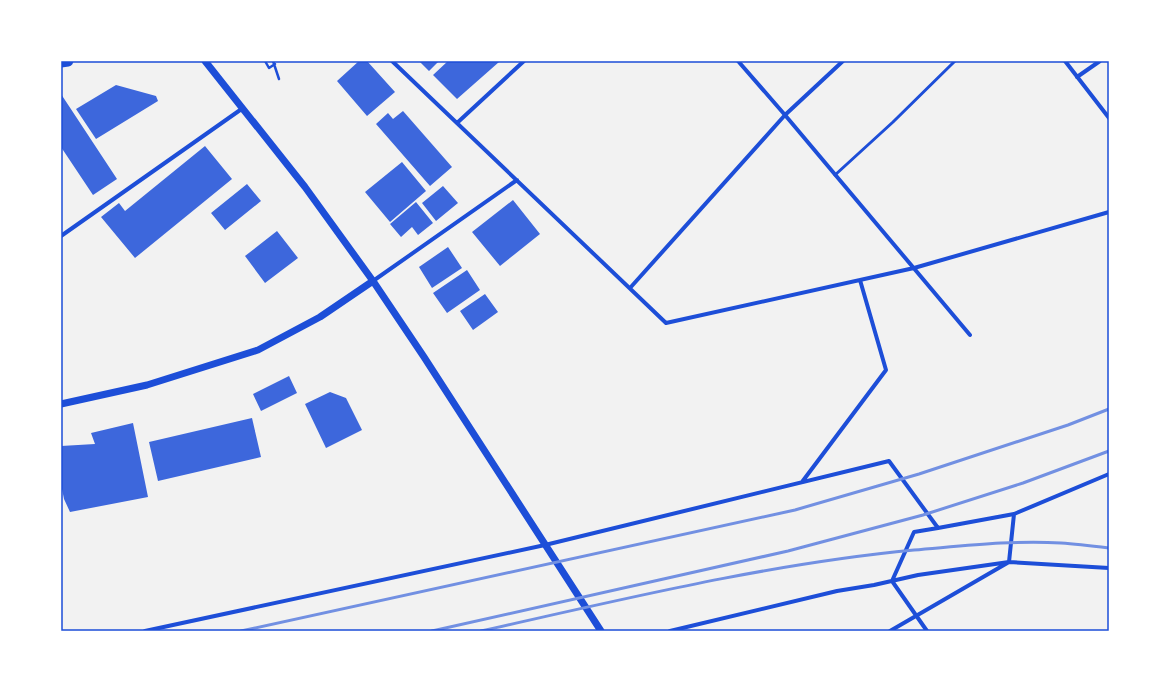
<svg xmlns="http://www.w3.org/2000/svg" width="1170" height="692" viewBox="0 0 1170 692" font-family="'Fira Sans Condensed',sans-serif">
	<rect width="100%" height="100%" fill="#f2f2f2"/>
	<path fill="#3d67dc" d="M359,61H367L395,92L367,116L337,81Z
		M419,61H439L429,71Z
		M448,61H498L499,62L457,99L433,75Z
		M116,85L156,96L158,101L96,139L76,109Z
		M61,94L117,179L93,195L61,147Z
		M403,111L452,167L430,186L376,124L388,113L393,119Z
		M205,146L232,179L135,258L101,217L119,203L125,211Z
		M402,162L426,191L390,222L365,192Z
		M247,184L261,201L225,230L211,213Z
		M443,186L458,203L436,221L422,203Z
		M513,200L540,234L500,266L472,232Z
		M416,202L433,223L418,235L412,227L401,237L390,224Z
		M277,231L298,258L265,283L245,256Z
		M448,247L462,268L432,288L419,267Z
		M467,270L480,290L447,313L433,293Z
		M485,294L498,312L473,330L460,311Z
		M289,376L297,393L261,411L253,394Z
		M330,392L346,398L362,430L326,448L305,404Z
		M252,418L261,457L158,481L149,442Z
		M133,423L148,497L70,512L64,499L61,484V446L95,444L91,433Z"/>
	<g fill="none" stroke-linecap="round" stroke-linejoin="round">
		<path stroke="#1d4ed8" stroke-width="2.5" d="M265,61L269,68L275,64
			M273,61L279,79"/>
		<path stroke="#1d4ed8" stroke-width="3" d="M835,175L893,122L955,61"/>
		<path stroke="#1d4ed8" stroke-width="4" d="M392,61L666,323L914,268L1109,212
			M738,61L785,115L970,335
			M1065,61L1109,118
			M1077,77L1100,61
			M457,123L524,61
			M61,236L243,108
			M373,281L517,180
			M630,288L785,115L843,61
			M802,482L886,370L860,280
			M145,631L545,545L889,461L938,528L1014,514
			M670,631L837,591L874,585L918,575L1009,562L1109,568
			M890,631L1009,562L1014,514L1109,474
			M927,631L892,581L914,532L938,528"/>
		<path stroke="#1d4ed8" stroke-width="7" d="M205,61L305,187L373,281L424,357L601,631
			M61,404L147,385L258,350L320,317L373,281"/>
		<path stroke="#1d4ed8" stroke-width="11" d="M61,62L68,61"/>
		<path stroke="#7290e2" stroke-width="3" d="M241,631L795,510L919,474L1068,425L1109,409
			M432,631L788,551L923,515L1023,483L1109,451
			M481,631C624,599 767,564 914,550C963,546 1012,540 1061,543C1077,544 1093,546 1109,548"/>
	</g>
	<rect width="1170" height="692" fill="none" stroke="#ffffff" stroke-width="124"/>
	<rect x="62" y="62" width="1046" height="568" fill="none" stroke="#1d4ed8" stroke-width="1.5"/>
</svg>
